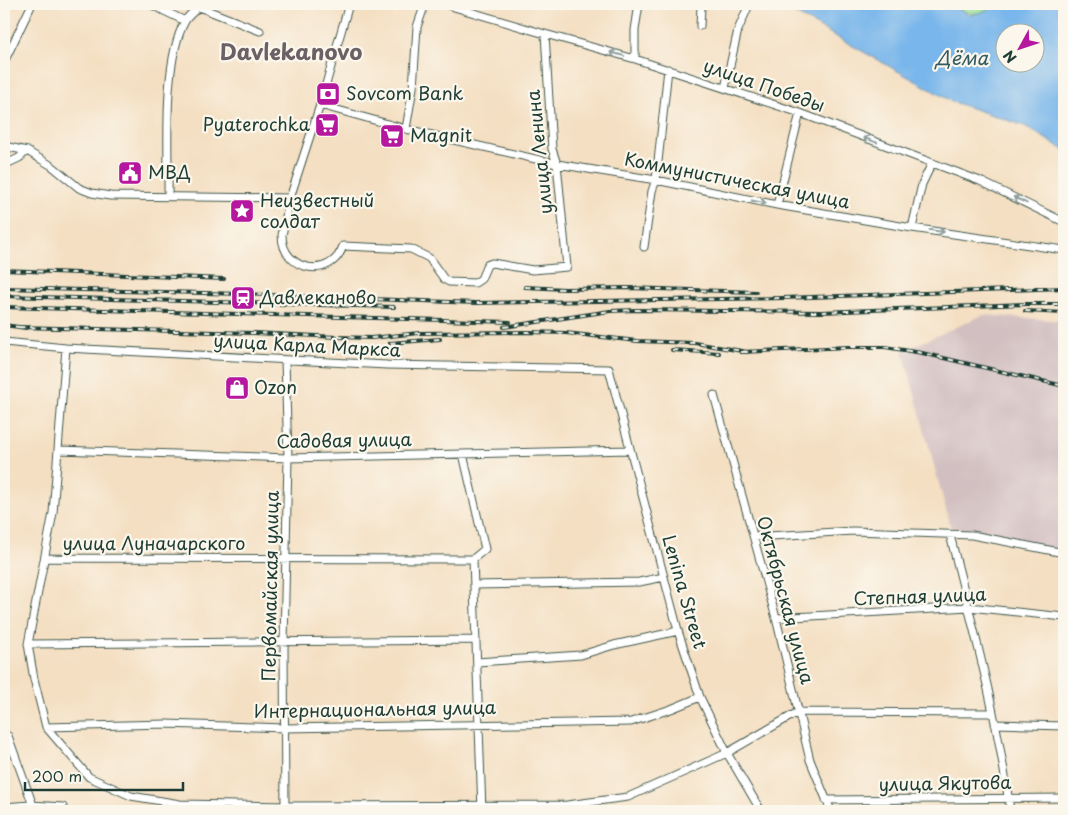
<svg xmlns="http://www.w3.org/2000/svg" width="1068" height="815" viewBox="0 0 1068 815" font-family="'Playpen Sans',sans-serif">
	<rect width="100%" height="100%" fill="#fbf7ec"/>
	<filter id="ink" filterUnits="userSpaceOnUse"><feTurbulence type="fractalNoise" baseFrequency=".02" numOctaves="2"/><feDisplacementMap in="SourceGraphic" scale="10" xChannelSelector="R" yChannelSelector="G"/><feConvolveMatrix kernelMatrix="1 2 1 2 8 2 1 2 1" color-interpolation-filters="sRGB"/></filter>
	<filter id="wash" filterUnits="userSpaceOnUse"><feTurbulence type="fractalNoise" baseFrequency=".0096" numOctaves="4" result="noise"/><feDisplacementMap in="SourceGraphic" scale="20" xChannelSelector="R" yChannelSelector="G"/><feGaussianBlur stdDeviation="1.12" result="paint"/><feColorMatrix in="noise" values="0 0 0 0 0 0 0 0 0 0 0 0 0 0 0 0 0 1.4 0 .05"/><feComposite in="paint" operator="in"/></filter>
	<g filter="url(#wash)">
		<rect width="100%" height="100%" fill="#f4dfc2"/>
		<path fill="#d2bfc1" d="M983,315L1064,321V553L951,528L903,351Z"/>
		<path fill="#95df9a" stroke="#5a8e67" d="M949,4H999C974,17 973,16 949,4Z"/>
		<path fill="#78b6eb" stroke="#4c7a90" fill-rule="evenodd" d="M778,4H949L970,15L983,12L999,4H1064V150L1025,126L953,102ZM1006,32H1036V62H1006Z"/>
	</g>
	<g filter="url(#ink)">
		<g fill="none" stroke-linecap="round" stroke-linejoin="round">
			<defs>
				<path id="minor" d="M150,4L185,21
					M349,4L320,105L290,198L282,235C282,272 332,280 343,246L411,249L429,258L444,279L449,282L475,283L481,279L487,265L492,263L533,270L567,267L557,164L552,149L545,34
					M444,4L545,34L635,59L800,113L980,181L1064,222
					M699,4L701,7L700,26
					M199,7L260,31
					M635,59V30L639,4
					M4,62L32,4
					M725,88L738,30L748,7
					M320,105L406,129L557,164L656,180L777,205L912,228L1064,250
					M406,129L413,88L417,27L425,4
					M4,146L27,151L52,166L79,188L92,193L110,196L290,198
					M4,165L19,158L27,151
					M168,196C169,147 162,63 185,21C189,14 197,10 200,4
					M777,205L800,113
					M912,228L922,184L932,163
					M644,247L652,191L656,180L668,69
					M4,342L66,348L387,365L609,369L679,634L700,697L727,753L761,811
					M66,348L53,513L28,644L34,679L46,727L89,777L131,796L180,804L285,806L567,805L628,797L727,753L798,712L992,713
					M285,360L288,458L284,642L285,811
					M714,395L776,618L810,760L831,811
					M59,450L288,458L630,450
					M463,454L485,549L473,559L482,811
					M950,535C973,626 998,718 1010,811
					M754,537L853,531L972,535L1064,553
					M45,558L473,559
					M474,585L639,582L664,577
					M776,618L969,607L1064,617
					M28,644L476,640
					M477,662L581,655L614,645L678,631
					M995,724L1064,726
					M46,727L166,724L285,728L631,722L671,709L700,697
					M4,734L8,736L35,811
					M826,800L1064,798
					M4,807L31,805L63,807"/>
			</defs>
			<use href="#minor" stroke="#3f5549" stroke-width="9"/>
			<use href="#minor" stroke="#fff" stroke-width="7"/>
			<defs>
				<path id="rail" d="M4,270L224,279
					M525,287L565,289L629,288L756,292
					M4,288L243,294L476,303L783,298L1064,288
					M4,296L394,307
					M4,307L510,322
					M1025,311L1064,313
					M4,325L26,328
					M19,327L254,333L338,337L371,338L419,333L528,332L566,333L637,341L695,343L748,352
					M504,327L610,311L637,310L821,312L1026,304H1064
					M390,343L440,339
					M672,350L719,353
					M741,352L848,347H885L922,353L1064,386"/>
			</defs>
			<use href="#rail" stroke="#1f3d34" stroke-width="4"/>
			<use href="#rail" stroke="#fbf7ec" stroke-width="2" stroke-dasharray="5.5" stroke-linecap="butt"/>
		</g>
		<defs><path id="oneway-shaft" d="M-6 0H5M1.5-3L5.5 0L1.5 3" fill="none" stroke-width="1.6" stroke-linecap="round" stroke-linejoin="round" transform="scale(1.25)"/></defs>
		<g stroke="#8f9e9a">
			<use href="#oneway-shaft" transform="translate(617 54) rotate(-165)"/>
			<use href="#oneway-shaft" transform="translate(870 140) rotate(-160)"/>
			<use href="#oneway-shaft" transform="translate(1020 200) rotate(-154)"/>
			<use href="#oneway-shaft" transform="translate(759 202) rotate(12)"/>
			<use href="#oneway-shaft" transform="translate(937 231) rotate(8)"/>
		</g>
	</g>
	<defs>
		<symbol id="bank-square" viewBox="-11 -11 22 22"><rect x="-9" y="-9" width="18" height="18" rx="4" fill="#b5179e" stroke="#fbf7ec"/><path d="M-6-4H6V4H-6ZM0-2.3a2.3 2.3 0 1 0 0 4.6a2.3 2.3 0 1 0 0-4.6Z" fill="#fff"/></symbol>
		<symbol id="supermarket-square" viewBox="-11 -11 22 22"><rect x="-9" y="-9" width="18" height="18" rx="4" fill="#b5179e" stroke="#fbf7ec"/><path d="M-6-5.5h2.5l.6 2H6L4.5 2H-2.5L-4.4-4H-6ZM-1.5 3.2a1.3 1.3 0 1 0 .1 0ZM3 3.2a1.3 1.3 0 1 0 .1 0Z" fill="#fff"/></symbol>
		<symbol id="civic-square" viewBox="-11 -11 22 22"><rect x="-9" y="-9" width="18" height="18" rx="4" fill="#b5179e" stroke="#fbf7ec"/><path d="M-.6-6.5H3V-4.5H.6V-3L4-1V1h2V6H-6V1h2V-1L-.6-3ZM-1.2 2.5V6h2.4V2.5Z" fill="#fff"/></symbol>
		<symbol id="sight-square" viewBox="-11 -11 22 22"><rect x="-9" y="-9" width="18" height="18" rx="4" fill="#b5179e" stroke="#fbf7ec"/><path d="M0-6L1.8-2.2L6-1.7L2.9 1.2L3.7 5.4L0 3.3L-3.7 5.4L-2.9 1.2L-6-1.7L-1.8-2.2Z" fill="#fff"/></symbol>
		<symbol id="station-square" viewBox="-11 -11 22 22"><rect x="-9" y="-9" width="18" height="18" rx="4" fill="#b5179e" stroke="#fbf7ec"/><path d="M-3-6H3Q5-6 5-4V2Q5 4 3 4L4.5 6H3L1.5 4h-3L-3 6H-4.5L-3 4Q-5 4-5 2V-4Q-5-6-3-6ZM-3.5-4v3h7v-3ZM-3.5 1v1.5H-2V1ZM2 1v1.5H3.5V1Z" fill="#fff"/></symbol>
		<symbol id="shop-square" viewBox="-11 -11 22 22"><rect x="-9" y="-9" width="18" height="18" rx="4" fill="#b5179e" stroke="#fbf7ec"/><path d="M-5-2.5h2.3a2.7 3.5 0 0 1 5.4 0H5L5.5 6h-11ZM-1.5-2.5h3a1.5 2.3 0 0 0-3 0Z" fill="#fff"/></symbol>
	</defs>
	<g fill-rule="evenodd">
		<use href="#bank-square" x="314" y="80" width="28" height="28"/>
		<use href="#supermarket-square" x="313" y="111" width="28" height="28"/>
		<use href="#supermarket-square" x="378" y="122" width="28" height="28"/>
		<use href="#civic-square" x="116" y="159" width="28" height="28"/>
		<use href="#sight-square" x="228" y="197" width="28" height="28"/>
		<use href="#station-square" x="229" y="284" width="28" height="28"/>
		<use href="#shop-square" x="223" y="374" width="28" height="28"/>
	</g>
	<g text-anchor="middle" stroke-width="4.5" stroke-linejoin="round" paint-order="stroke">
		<g font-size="18" fill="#1f3d34" stroke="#fbf7ec">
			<text transform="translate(764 86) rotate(19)" y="6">улица Победы</text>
			<text transform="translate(540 152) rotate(-96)" y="6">улица Ленина</text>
			<text transform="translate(737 181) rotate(11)" y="6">Коммунистическая улица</text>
			<text transform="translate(307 346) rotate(3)" y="6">улица Карла Маркса</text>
			<text transform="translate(344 441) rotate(-1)" y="6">Садовая улица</text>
			<text x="154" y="550">улица Луначарского</text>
			<text transform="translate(271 586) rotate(-89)" y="6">Первомайская улица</text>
			<text transform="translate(684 592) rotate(74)" y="6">Lenina Street</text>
			<text transform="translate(920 597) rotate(-2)" y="6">Степная улица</text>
			<text transform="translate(785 600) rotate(75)" y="6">Октябрьская улица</text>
			<text transform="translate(375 710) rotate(-1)" y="6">Интернациональная улица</text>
			<text transform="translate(945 784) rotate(-1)" y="6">улица Якутова</text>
		</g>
		<g font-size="18" fill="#1f3d34" stroke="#fbf7ec" text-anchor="start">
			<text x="346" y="100">Sovcom Bank</text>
			<text x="310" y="131" text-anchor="end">Pyaterochka</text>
			<text x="410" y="142">Magnit</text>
			<text x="148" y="179">МВД</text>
			<text x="260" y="207">Неизвестный<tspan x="260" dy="21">солдат</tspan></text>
			<text x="260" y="304">Давлеканово</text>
			<text x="254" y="394">Ozon</text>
		</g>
		<g font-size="19" font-style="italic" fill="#355b62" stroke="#fbf7ec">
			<text x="962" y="65">Дёма</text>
		</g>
		<g font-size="22" font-weight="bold" fill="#6b6065" stroke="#fbf7ec">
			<text x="291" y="60">Davlekanovo</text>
		</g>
	</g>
	<rect width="1068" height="815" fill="none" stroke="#fbf7ec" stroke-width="20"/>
	<g transform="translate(1020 48) rotate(230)"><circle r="24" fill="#fbf7ec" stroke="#a3ada2"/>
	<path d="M0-4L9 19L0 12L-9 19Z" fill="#b5179e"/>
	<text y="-8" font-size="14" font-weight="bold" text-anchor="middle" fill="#1f3d34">N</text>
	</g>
	<path d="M25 782v8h158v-8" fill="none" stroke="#1f3d34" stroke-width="2.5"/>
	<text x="32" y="782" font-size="15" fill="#1f3d34" stroke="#fbf7ec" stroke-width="4" paint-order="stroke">200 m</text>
</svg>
